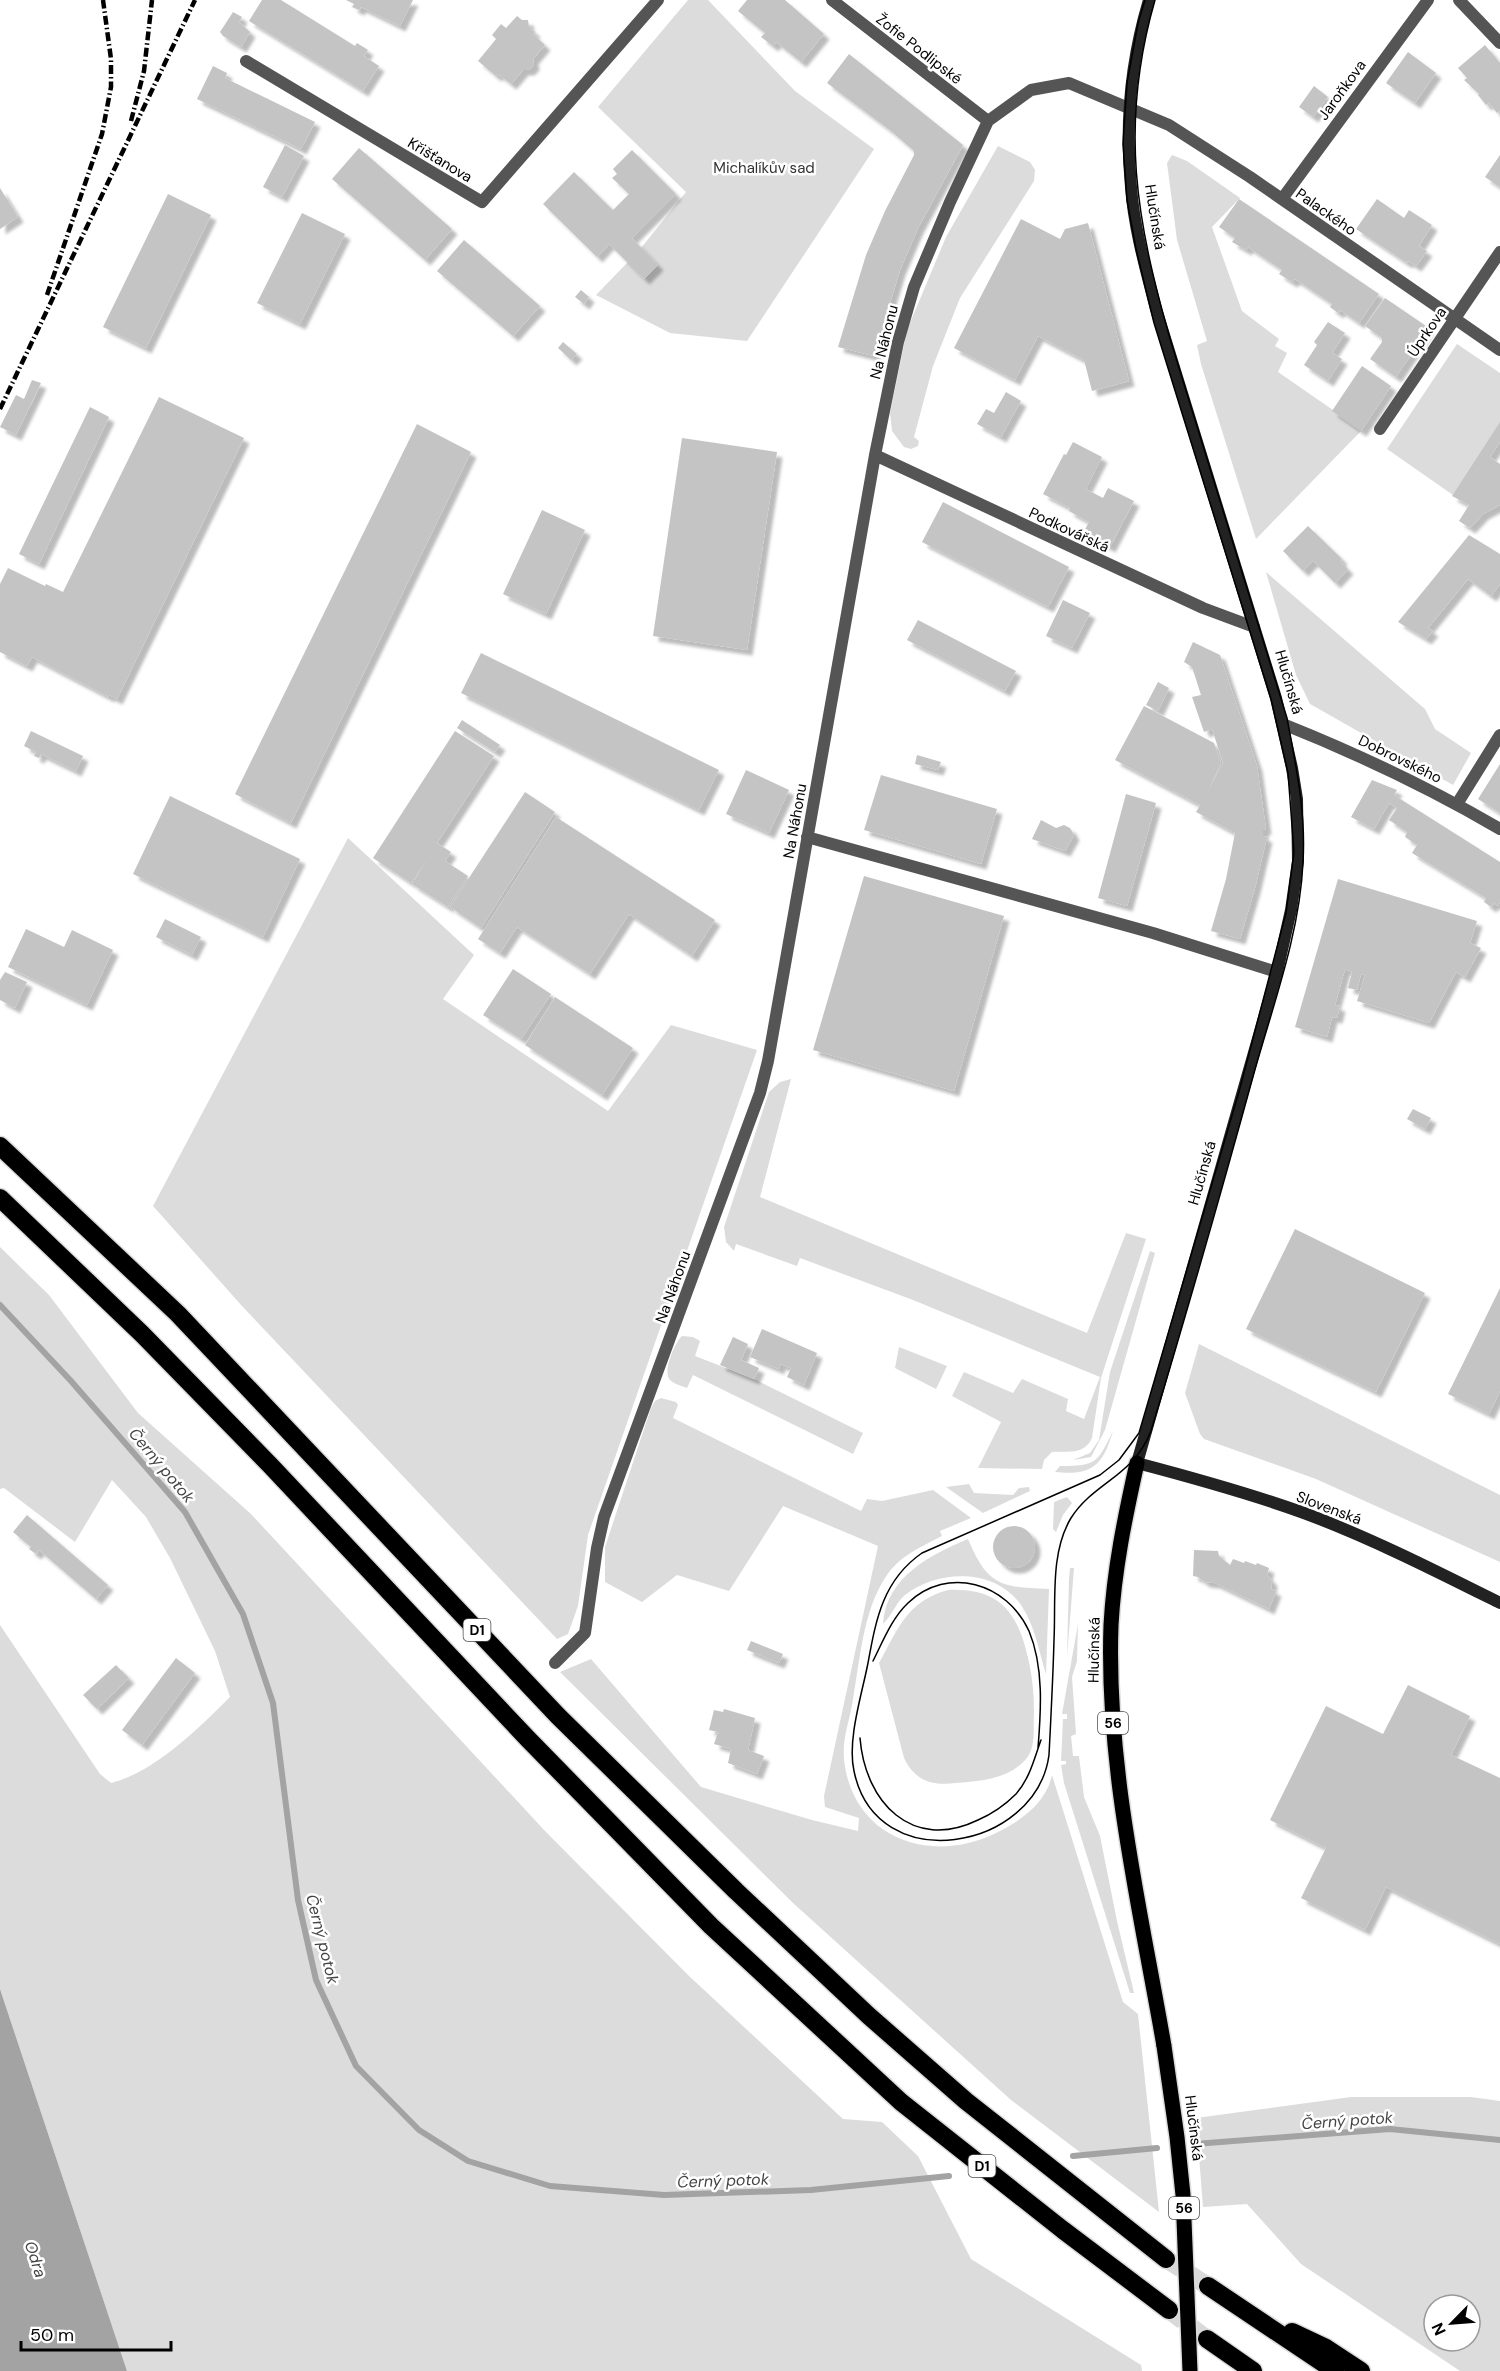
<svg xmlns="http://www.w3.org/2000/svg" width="1500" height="2371" viewBox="0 0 1500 2371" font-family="'DM Sans',sans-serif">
	<defs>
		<filter id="shadow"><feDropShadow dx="5.5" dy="5.5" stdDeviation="1.5" flood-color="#0004"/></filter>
	</defs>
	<rect width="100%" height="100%" fill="#fff"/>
	<path fill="#dcdcdc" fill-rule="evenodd" d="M688,0H708L795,91L874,149L747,341L670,333L596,295L628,262L644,279L658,265L641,248L686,192L598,107Z
		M998,146L1030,162L1035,170L1034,181L960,298L933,366L914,437L919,441L918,446L911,449L904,447L892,431L890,413L907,330L946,237Z
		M1172,155L1187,161L1240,198L1212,227L1242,311L1279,339L1275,346L1287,353L1278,372L1362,430L1256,539L1201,364L1197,345L1207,341L1177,240L1167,163Z
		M1457,344L1500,373V423L1453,495L1387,449Z
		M1266,572L1425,709L1435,729L1471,753L1453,785L1310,704L1296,675Z
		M348,838L474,955L443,999L608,1111L671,1025L757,1050L588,1535L578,1606L568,1634L557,1639L242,1306L153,1206Z
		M791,1079L760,1197L1087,1333L1126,1233L1146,1239L1101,1378L1092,1438C1084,1455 1069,1451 1052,1452L1044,1460L1042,1469L978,1468L1001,1422L952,1396L964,1372L1013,1393L1022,1379L1068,1399L1066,1411L1084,1419L1100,1377L913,1300L800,1258L797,1266L736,1244L734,1251L726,1242L724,1227L769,1092L780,1082Z
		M0,1247L49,1295L138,1413L251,1514L545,1831L688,1975L843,2119L882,2122L918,2156L971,2259L1141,2365L1142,2371H127L0,1989V1625L100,1774L111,1783C155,1772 199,1728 230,1697L215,1651L170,1558L146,1517L112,1480L75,1542L4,1488L0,1489Z
		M1150,1251L1155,1253L1105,1430L1091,1457L1073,1460L1090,1453L1099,1440L1110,1372Z
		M682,1336L693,1337L700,1341L695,1356L754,1379L863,1433L853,1454L693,1375L687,1388C682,1386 674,1384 670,1380C662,1372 675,1342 682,1336Z
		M1199,1344L1500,1495V1562L1316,1479L1204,1439L1200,1434L1185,1393Z
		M899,1347L947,1366L936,1389L895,1368Z
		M661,1398L676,1402L678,1405L673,1418L861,1511L867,1499L882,1501L933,1490L971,1518L940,1531L942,1536C921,1547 901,1555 887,1575C862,1611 860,1663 852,1705C849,1722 842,1741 844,1759C852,1837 928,1865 994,1834C1019,1822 1046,1804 1052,1775L1123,2002L1138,2014L1159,2212L1011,2100L793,1903L560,1672L591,1659L701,1787L812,1820L858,1831L859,1818L825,1807L824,1796L878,1546L783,1506L729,1591L677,1575L642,1602L605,1582V1547L651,1408L655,1401Z
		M1113,1431C1103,1465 1093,1476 1055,1472L1060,1466C1097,1466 1097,1463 1113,1431Z
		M969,1484L974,1493L1013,1495L1019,1488L1029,1487L1030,1491L983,1513L946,1487Z
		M1067,1497L1072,1503L1063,1515L1056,1532L1053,1529L1054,1502Z
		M968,1539C988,1586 1000,1587 1049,1589L1046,1674C1039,1651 1034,1621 1018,1601C991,1568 937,1570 905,1595C896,1602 892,1616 883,1624C886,1577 930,1555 968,1539Z
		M1070,1568H1074L1067,1657L1069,1579Z
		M948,1590C994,1588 1015,1607 1026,1650C1032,1672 1034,1691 1034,1713C1033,1728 1036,1746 1027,1758C1009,1779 982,1781 956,1783C932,1786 915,1781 904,1758L879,1663C898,1629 907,1601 948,1590Z
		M1078,1624L1077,1661L1072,1677L1076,1734L1071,1736L1073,1756H1079L1084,1797L1100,1836L1117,1921L1134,1993H1130L1064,1783L1061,1765L1066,1764V1761H1061L1063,1719H1067V1714H1062Z
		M1351,2097H1471L1500,2101V2371H1460L1301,2264L1247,2204L1203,2207L1196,2118ZM1434,2305H1470V2341H1434Z"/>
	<path fill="#a3a3a3" d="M0,1989L127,2371H0Z"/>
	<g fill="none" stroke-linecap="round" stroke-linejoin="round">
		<path stroke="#a3a3a3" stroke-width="6" d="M0,1305L71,1381L185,1512L243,1614L273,1703L298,1900L316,1980L356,2066L419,2130L468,2161L550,2186L664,2195L811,2190L949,2176
			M1195,2144L1390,2129L1500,2140
			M1073,2156L1157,2148"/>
	</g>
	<path fill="#c4c4c4" filter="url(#shadow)" d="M262,0H281L355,46L357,43L368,50L364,56L379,66L363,91L249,21Z
		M346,0H413L400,26L361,7L359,10L352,7L354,4Z
		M747,0H785L824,34L801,62L776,42L773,46L761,37L765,33L738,11Z
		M233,12L242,17L239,22L250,32L241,47L223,36L220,32Z
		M517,16L522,20H528L529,27L535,32L533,34L545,45L533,59L534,65L529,70H523L511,84L498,74L496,76L478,61L496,39L492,35L501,24L506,28Z
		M1485,45L1500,63V111L1497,113L1489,103L1486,105L1478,95L1479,94L1464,80L1467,78L1458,68Z
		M1408,52L1436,73L1415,103L1386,83Z
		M849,54L963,145L918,228L900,270L874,356L838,347L866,255L885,211L914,155V151L891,131L827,83Z
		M213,66L227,73L225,78L315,122L301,149L197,99Z
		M1314,86L1328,97L1313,117L1299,107Z
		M285,145L304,156L282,197L263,187Z
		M359,148L452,229L425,260L332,179Z
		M632,150L676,194L632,238L658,265L644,279L609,244L597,257L543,204L574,172L613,210L629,194L612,178L617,174L613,169Z
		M1500,155V187L1485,177Z
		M0,188L18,217L0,229Z
		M168,194L211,215L146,348L103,327Z
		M1239,199L1379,294L1359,323L1340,310L1338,313L1330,307L1332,304L1295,279L1292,282L1279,274L1282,270L1248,247L1246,250L1232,242L1235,238L1219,227Z
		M1377,199L1404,218L1409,210L1432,225L1419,246L1427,251L1416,266L1408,261L1407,263L1356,229Z
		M302,213L345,234L300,324L257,303Z
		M1021,219L1060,239L1065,229L1088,223L1129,381L1092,391L1084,360L1038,336L1015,380L954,348Z
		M464,240L540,306L513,336L437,271Z
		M581,290L589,297L584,304L575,297Z
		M1385,298L1429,328L1396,377L1370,359L1382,342V338L1365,326Z
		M1328,322L1345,333L1332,353L1342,359L1328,381L1304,365L1317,345L1314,342Z
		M563,342L577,354L571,360L558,348Z
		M1362,366L1391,386L1361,431L1332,411Z
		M32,380L41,383L16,435L0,427L16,395L24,399Z
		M1006,392L1021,401L1001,437L977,424L986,409L994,413Z
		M159,397L244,438L117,699L109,695V697L32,657L27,666L0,652V584L8,568L45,586L46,584L63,592Z
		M90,407L109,417L39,564L19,554Z
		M1500,422V442L1490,457L1500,464V505L1483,514L1470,528L1459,521L1469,505L1452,496Z
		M417,424L471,452L291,823L235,794Z
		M682,438L777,452L747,650L653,636Z
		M1073,442L1102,457L1086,489L1103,498L1108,488L1134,501L1110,547L1083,533L1089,522L1069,511L1070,508L1043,494L1064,454L1066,455Z
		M943,502L1069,567L1048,607L922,542Z
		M542,510L585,530L546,614L503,594Z
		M1308,526L1342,559L1340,561L1348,569L1335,583L1313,561L1303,571L1283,551Z
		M1469,535L1500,554V584L1491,596L1468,579L1428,628L1433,631L1426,639L1398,622Z
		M1063,600L1090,613L1072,648L1046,636Z
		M918,620L1016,671L1005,691L907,640Z
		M1193,642L1220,655L1257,766L1266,829L1263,830V836L1267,837L1255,888L1240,939L1211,931L1226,879L1235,833L1196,812L1200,805L1115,760L1144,706L1214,743L1221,763L1208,791L1223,763L1212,729L1204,732L1192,697L1201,695L1192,667L1184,662Z
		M481,653L719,770L699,810L461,693Z
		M1158,682L1169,688L1158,711L1146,705Z
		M462,720L500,745L495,752L457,728Z
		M31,731L83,756L76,771L41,754L39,758L34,756L36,752L24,746Z
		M455,731L494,756L437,843L451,852L445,861L468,876L448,907L412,884L427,860L411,883L373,858Z
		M917,755L941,762L938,770L915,764Z
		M1500,764V813L1478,799Z
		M746,770L789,790L769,833L726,814Z
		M881,775L997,809L981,864L864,830Z
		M1372,780L1397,790L1394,795L1500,862V902L1498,906L1494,903L1491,907L1484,902L1486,898L1412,853L1417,845L1405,837L1407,832L1389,820L1397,808L1389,803L1374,829L1351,817Z
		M525,792L555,812L481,928L450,907Z
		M1126,794L1156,803L1127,906L1098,898Z
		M170,796L300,859L263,937L133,874Z
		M556,817L715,920L692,956L629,914L590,974L517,927L500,953L478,939Z
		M1041,820L1056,828L1064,825L1070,828L1074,835L1065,851L1032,839Z
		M864,876L1004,916L954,1091L813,1050Z
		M1338,879L1477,921L1470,943L1481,948L1465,977L1456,972L1429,1023L1357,1001L1365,975L1361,974L1357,990L1348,988L1352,972L1345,969L1335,1005L1340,1006L1337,1018L1332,1017L1327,1037L1295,1027Z
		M165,919L201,937L192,955L156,937Z
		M26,929L64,947L72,930L113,950L87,1005L8,967Z
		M513,969L551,994L521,1039L483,1015Z
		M5,972L27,982L15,1008L0,1000V980Z
		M555,997L633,1048L602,1095L525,1045Z
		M1413,1109L1431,1118L1425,1129L1407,1119Z
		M1295,1229L1425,1293L1376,1392L1246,1329Z
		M1500,1288V1391L1489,1414L1448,1394Z
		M762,1329L817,1353L804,1385L787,1377L791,1368L780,1364L779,1369L750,1357Z
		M733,1337L748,1344L741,1360L759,1368L754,1379L720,1365Z
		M27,1515L108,1585L96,1599L39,1550L36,1554L29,1549L31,1547L13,1532Z
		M993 1547a21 21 0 1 1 42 0a21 21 0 1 1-42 0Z
		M1194,1550L1218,1551L1219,1556L1230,1565L1233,1559L1244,1563L1245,1561L1256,1565L1257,1563L1269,1568L1267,1575L1272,1581L1271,1589L1276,1591L1269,1609L1215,1583L1205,1582L1198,1577L1193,1576Z
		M751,1641L783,1654L779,1663L747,1650Z
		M176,1658L195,1673L142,1745L122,1730Z
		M116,1665L129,1678L97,1709L83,1695Z
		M1408,1685L1470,1716L1451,1755L1500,1778V1944L1386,1887L1365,1930L1301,1898L1326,1848L1270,1820L1326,1706L1383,1734Z
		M724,1709L755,1718L748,1750L764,1756L757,1774L728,1763L731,1749L714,1744L718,1732L709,1730L714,1710L723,1712Z"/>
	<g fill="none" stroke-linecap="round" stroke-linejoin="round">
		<path stroke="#d9d9d9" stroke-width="18" stroke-dasharray="18 9" stroke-linecap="butt" d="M1166,2259L1208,2286
			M1169,2310L1207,2339"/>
		<defs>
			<path id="primary" d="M1137,1463C1125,1517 1114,1570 1111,1625C1106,1767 1140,1907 1164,2046"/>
			<path id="highway" d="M0,1146L178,1314L558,1716L736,1891L869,2016L966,2101L1166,2259
				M0,1198L142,1334L270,1465L528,1739L711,1926L901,2102L1063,2230L1169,2310
				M1208,2286L1335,2371
				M1292,2332L1326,2348L1361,2371
				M1207,2339L1253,2371"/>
		</defs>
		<use href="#primary" stroke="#dbdbdb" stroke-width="18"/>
		<use href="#highway" stroke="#dbdbdb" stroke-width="21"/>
		<path stroke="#555" stroke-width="12" d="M832,0L988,121
			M1459,0L1500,43
			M246,61L482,202L658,0
			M1282,199L1428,0
			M1380,429L1500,252
			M875,455L1203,608L1254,627
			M1283,724C1358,754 1430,788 1500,829
			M1457,804L1500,735
			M807,837L1153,933L1277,972
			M555,1663L585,1633L597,1548L604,1517L760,1093L768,1061L875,455L898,342L914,287L950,202L988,121L1031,90L1069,83L1169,125L1250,177L1500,350"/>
		<path stroke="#222" stroke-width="12" d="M1149,0C1131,60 1125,125 1131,187C1134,228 1146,270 1156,309L1276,698L1292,768L1297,799L1298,861L1291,910L1277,972L1137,1463C1194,1478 1249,1493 1304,1513C1371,1538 1436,1571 1500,1603"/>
		<use href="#primary" stroke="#000" stroke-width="15"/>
		<use href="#highway" stroke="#000" stroke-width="18"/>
		<path stroke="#000" stroke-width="1.5" d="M1145,0L1138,23L1127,83L1123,144L1127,200L1136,249L1154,323L1271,699L1288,773L1294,852L1286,913L1240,1088L1139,1433L1119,1460L1100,1475L922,1553C883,1580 876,1619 868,1663C862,1694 847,1740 854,1771C876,1879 1036,1851 1049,1755C1051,1716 1053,1678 1054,1640C1056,1600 1050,1553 1071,1518C1094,1482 1133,1477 1151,1431C1187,1312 1221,1193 1254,1073C1273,1005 1300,933 1303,862C1306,812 1296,766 1287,718L1171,342C1136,221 1119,125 1155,0
			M873,1661C883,1641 892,1618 908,1603C948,1565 1007,1583 1029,1631C1044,1667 1041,1711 1038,1748
			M860,1738C865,1802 912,1852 978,1820C992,1814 1005,1805 1016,1794C1030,1778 1034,1759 1041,1740"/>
		<path stroke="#000" stroke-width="4.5" stroke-dasharray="9 3 1.5 3" stroke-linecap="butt" d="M131,121L144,71L152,0
			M47,295L102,134L111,87V59L103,0
			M0,409L195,0"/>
		<defs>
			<path id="primary-bridge" d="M1164,2046L1177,2137L1183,2195L1190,2371"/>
		</defs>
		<use href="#primary-bridge" stroke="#dbdbdb" stroke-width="18" stroke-linecap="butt"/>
		<use href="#primary-bridge" stroke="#000" stroke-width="15"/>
	</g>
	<g text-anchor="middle" stroke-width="5" stroke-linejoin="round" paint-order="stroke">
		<g fill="#fff" stroke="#4c4c4c" stroke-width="1.5">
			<rect x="463.5" y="1619" width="27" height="22" rx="4.5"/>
			<rect x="1098" y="1712" width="30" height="22" rx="4.5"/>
			<rect x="968.5" y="2155" width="27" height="22" rx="4.5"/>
			<rect x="1169" y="2197" width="30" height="22" rx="4.5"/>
		</g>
		<g font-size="14" font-weight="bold" fill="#000">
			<text x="477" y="1635">D1</text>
			<text x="1113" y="1728">56</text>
			<text x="982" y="2171">D1</text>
			<text x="1184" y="2213">56</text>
		</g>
		<g font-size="15" fill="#000" stroke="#fff">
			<text transform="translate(919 49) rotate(38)" y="5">Žofie Podlipské</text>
			<text transform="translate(1342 90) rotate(-54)" y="5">Jaroňkova</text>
			<text transform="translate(440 160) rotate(31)" y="5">Křišťanova</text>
			<text transform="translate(1326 212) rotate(35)" y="5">Palackého</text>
			<text transform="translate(1155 217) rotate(81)" y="5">Hlučínská</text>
			<text transform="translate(1427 332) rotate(-56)" y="5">Úprkova</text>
			<text transform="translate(884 342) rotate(-76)" y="5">Na Náhonu</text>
			<text transform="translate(1069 530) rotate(25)" y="5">Podkovářská</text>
			<text transform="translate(1289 682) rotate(74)" y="5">Hlučínská</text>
			<text transform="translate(1400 759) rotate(26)" y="5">Dobrovského</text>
			<text transform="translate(795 821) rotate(-80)" y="5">Na Náhonu</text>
			<text transform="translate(1202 1173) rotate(-74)" y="5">Hlučínská</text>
			<text transform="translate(673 1287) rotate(-70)" y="5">Na Náhonu</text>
			<text transform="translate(1329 1508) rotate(21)" y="5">Slovenská</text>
			<text transform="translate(1094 1650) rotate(-89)" y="5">Hlučínská</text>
			<text transform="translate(1194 2128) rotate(83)" y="5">Hlučínská</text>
		</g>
		<g font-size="15" fill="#333" stroke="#fff">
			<text x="764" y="173">Michalíkův sad</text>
		</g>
		<g font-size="16" font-style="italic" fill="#444" stroke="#fff">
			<text transform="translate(162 1465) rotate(50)" y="6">Černý potok</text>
			<text transform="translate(323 1939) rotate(76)" y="6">Černý potok</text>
			<text transform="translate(1347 2120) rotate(-4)" y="6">Černý potok</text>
			<text transform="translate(723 2180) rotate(-2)" y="6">Černý potok</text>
			<text transform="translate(36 2259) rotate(72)" y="6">Odra</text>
		</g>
	</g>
	<g transform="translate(1452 2323) rotate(245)"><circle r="28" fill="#ffffff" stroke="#999999" stroke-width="1.5"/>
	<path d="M0-4.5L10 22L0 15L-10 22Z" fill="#000000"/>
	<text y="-9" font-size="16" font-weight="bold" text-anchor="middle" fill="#000000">N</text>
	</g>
	<path d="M21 2341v9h150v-9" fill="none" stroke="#000000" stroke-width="3"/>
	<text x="30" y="2341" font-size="18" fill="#000000" stroke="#ffffff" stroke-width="4.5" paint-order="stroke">50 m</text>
</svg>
